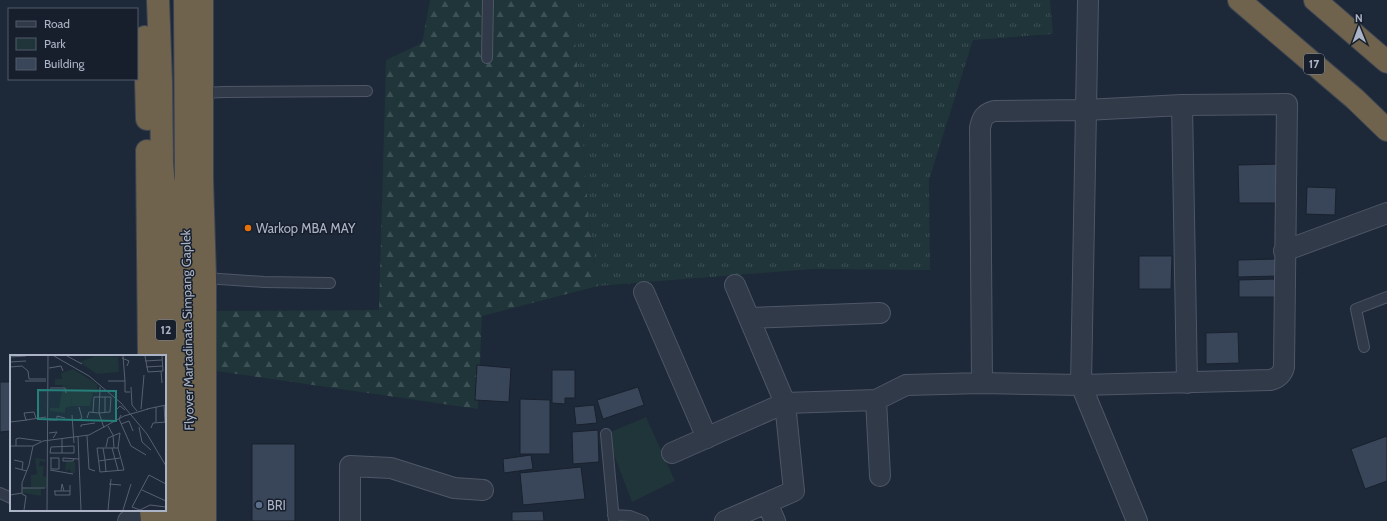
<svg xmlns="http://www.w3.org/2000/svg" width="1387" height="521" viewBox="0 0 1387 521" font-family="Cabin,sans-serif">
	<defs>
		<pattern id="grass-tufts" width="24" height="20" patternUnits="userSpaceOnUse"><rect width="24" height="20" fill="#1f3539"/><path d="M3 7l-1-3M5 7V3M7 7l1-3M15 17l-1-3M17 17v-4M19 17l1-3" fill="none" stroke="#3d5054"/></pattern>
		<pattern id="forest-firs" width="22" height="20" patternUnits="userSpaceOnUse"><rect width="22" height="20" fill="#1f3539"/><path d="M5 1l3.5 6h-7zM16 11l3.5 6h-7z" fill="#3d5054"/></pattern>
	</defs>
	<rect width="100%" height="100%" fill="#1d2838"/>
	<path fill="url(#grass-tufts)" d="M572,0H1050L1053,34L973,40L929,180L930,270L813,269L598,286L589,221Z"/>
	<path fill="url(#forest-firs)" d="M430,0H572L589,221L598,286L482,316L478,409L216,371L212,311L379,310L386,60L422,43Z"/>
	<path fill="#1f3539" d="M646,417L675,481L632,502L606,434Z"/>
	<path fill="#394659" stroke="#19212e" d="M1281,164L1282,203H1239L1238,165Z
		M1307,187L1336,188L1335,215L1306,214Z
		M1139,256H1172L1171,289H1139Z
		M1277,259L1278,276L1238,277V260Z
		M1276,279V297H1239V280Z
		M1238,332L1239,363L1206,364V333Z
		M477,365L511,368L509,402L475,400Z
		M552,370H575V398H565V404L552,403Z
		M0,382H11V431L0,432Z
		M638,387L644,405L603,419L597,400Z
		M520,399L550,400V454H520Z
		M594,405L597,423L576,425L574,407Z
		M598,430L599,462L573,464L572,432Z
		M1387,436V481L1365,489L1351,449Z
		M252,444H295V521H252Z
		M531,455L533,469L504,473L503,459Z
		M581,467L585,499L523,505L520,473Z
		M543,511L544,521H512V512Z"/>
	<g fill="none" stroke-linecap="round" stroke-linejoin="round">
		<defs>
			<path id="lane" d="M487,58L488,0
				M202,93L224,92L367,91
				M205,278L264,282L330,283
				M1364,347L1356,309L1387,297
				M606,434L614,521
				M0,493L11,498
				M613,515L630,516L643,521"/>
			<path id="street" d="M1088,0L1081,385L1137,521
				M1182,105L1187,383
				M1284,251L1387,213
				M644,292L707,438
				M749,318L880,313
				M672,453L785,403L876,400
				M880,476L876,400L906,385L982,383L1081,385L1270,380C1278,378 1282,375 1284,367L1287,104L1182,105L1085,110L994,111C984,114 982,118 980,128L982,383
				M767,503L775,521
				M128,521L151,518
				M350,521V466L391,468L454,488L483,490
				M725,521L794,491L785,403L735,285"/>
			<path id="highway" d="M158,0L161,81L162,164L164,186L170,521
				M185,0L186,177L185,188L190,521
				M202,0V179L205,278V521
				M1239,0L1355,99L1387,130
				M1315,0L1387,62
				M145,37L147,119
				M147,151L149,356
				M151,510L152,521"/>
		</defs>
		<use href="#lane" stroke="#4f5767" stroke-width="12"/>
		<use href="#street" stroke="#4f5767" stroke-width="22"/>
		<use href="#highway" stroke="#3c4452" stroke-width="24"/>
		<use href="#lane" stroke="#313a48" stroke-width="10"/>
		<use href="#street" stroke="#313a48" stroke-width="20"/>
		<use href="#highway" stroke="#6f634d" stroke-width="22"/>
	</g>
	<circle fill="#e8710a" stroke="#171f2c" stroke-width="1.5" cx="248" cy="228" r="4"/>
	<circle fill="#5c6f8a" stroke="#171f2c" stroke-width="1.5" cx="259" cy="505" r="4"/>
	<g text-anchor="middle" stroke-width="3" stroke-linejoin="round" paint-order="stroke">
		<g fill="#171f2c" stroke="#7f8798" stroke-width="1">
			<rect x="1304" y="54" width="20" height="20" rx="3"/>
			<rect x="156" y="320" width="20" height="20" rx="3"/>
		</g>
		<g font-size="12" font-weight="bold" fill="#abb4c6">
			<text x="1314" y="68">17</text>
			<text x="166" y="334">12</text>
		</g>
		<g font-size="13" fill="#abb4c6" stroke="#171f2c" text-anchor="start">
			<text x="256" y="233">Warkop MBA MAY</text>
			<text x="267" y="510">BRI</text>
		</g>
		<g font-size="13" fill="#abb4c6" stroke="#171f2c">
			<text transform="translate(187 330) rotate(-91)" y="5">Flyover Martadinata Simpang Gaplek</text>
		</g>
	</g>
	<g transform="translate(10 355)">
		<rect width="156" height="156" fill="#1d2838"/>
		<path d="M86,1L108,2L109,17L87,19L69,7ZM63,14L87,29L88,38H83L80,51H62L60,31L45,30V24H52L51,18ZM13,132L31,133V141L13,138Z" fill="#1f3539"/>
		<path d="M53,30L60,31L62,51L55,53V58L40,56V53H49ZM25,103L35,104V107L30,106L29,111H34L33,121L37,122V133L21,132V120L27,119Z" fill="#1f3539"/>
		<path d="M56,107H65V118H61L60,114L55,116Z" fill="#1f3539"/>
		<path fill="none" stroke="#566071" stroke-width="1" d="M44,1L79,21L111,48L137,79L156,111M57,1L72,9M113,1L115,26M135,1L138,17L153,16L152,1M0,2L16,1M112,3L119,6L117,11M135,6L152,5M0,7L16,6M12,11L18,16L19,24H36M0,12L12,11M136,12L153,11M39,13L51,11L53,16M151,16L152,28M15,26H36M98,26H115V37H120M90,32L89,58L94,73M121,32L122,50L127,56M40,33H55L56,38M95,42V57M154,50L155,67M131,54L134,20M137,54L156,50M105,56L110,51L115,55M62,60L64,88M111,60L109,64L121,91L136,100M26,63L24,57L14,58L16,65L36,62M77,63L79,57L89,58L100,57L101,42H84L83,57M39,65H47V61L55,63M68,65L72,63L69,52M0,67L17,65M146,67V52M111,69L119,66L123,76M98,71L103,80L104,93M71,72V70L85,68M129,72L132,87L141,95M141,73L143,68L156,67M39,78L47,77L43,83M77,81L79,114L85,116M68,82L71,155M52,84V98M0,91H23L33,86L79,80L114,61L138,54M6,91V84L9,83L31,86M96,92L98,83L110,78L108,93L114,115L90,117L87,93H108M102,93L108,115M40,98H64V91L41,92L40,98M40,103H49V114H41V103M64,104L63,106H53V103L69,104M4,105L13,107L12,115M89,106L95,105L93,93M5,113L17,116M40,115L63,119M96,117L95,105L110,103M99,129L111,130M12,133H35M132,135L156,146M44,136H60M45,136V140H60V130M51,136L52,129L54,136M0,140L12,138M14,155L16,141L12,139V128L19,110L23,91M37,155L38,1M98,155L101,124M113,155L121,129M130,155L122,152L139,120L156,129M130,155L140,150L156,152"/>
		<path fill="#267f7b" fill-opacity="0.15" stroke="#267f7b" stroke-width="2" d="M28,35L106,36V66L28,64Z"/>
		<rect width="156" height="156" fill="none" stroke="#abb4c6" stroke-width="2"/>
	</g>
	<rect x="8" y="8" width="130" height="72" fill="#171f2c" stroke="#525b6a"/>
	<rect x="16" y="21" width="20" height="6" fill="#313a48" stroke="#525b6a"/>
	<text x="44" y="28" font-size="12" fill="#abb4c6">Road</text>
	<rect x="16" y="38" width="20" height="12" fill="#1f3539" stroke="#525b6a"/>
	<text x="44" y="48" font-size="12" fill="#abb4c6">Park</text>
	<rect x="16" y="58" width="20" height="12" fill="#394659" stroke="#525b6a"/>
	<text x="44" y="68" font-size="12" fill="#abb4c6">Building</text>
	<g transform="translate(1359 28) rotate(359)" stroke="#171f2c" stroke-width="3" paint-order="stroke">
	<path d="M0-3L7 15L0 10L-7 15Z" fill="#abb4c6"/>
	<text y="-6" font-size="11" font-weight="bold" text-anchor="middle" fill="#abb4c6">N</text>
	</g>
</svg>
